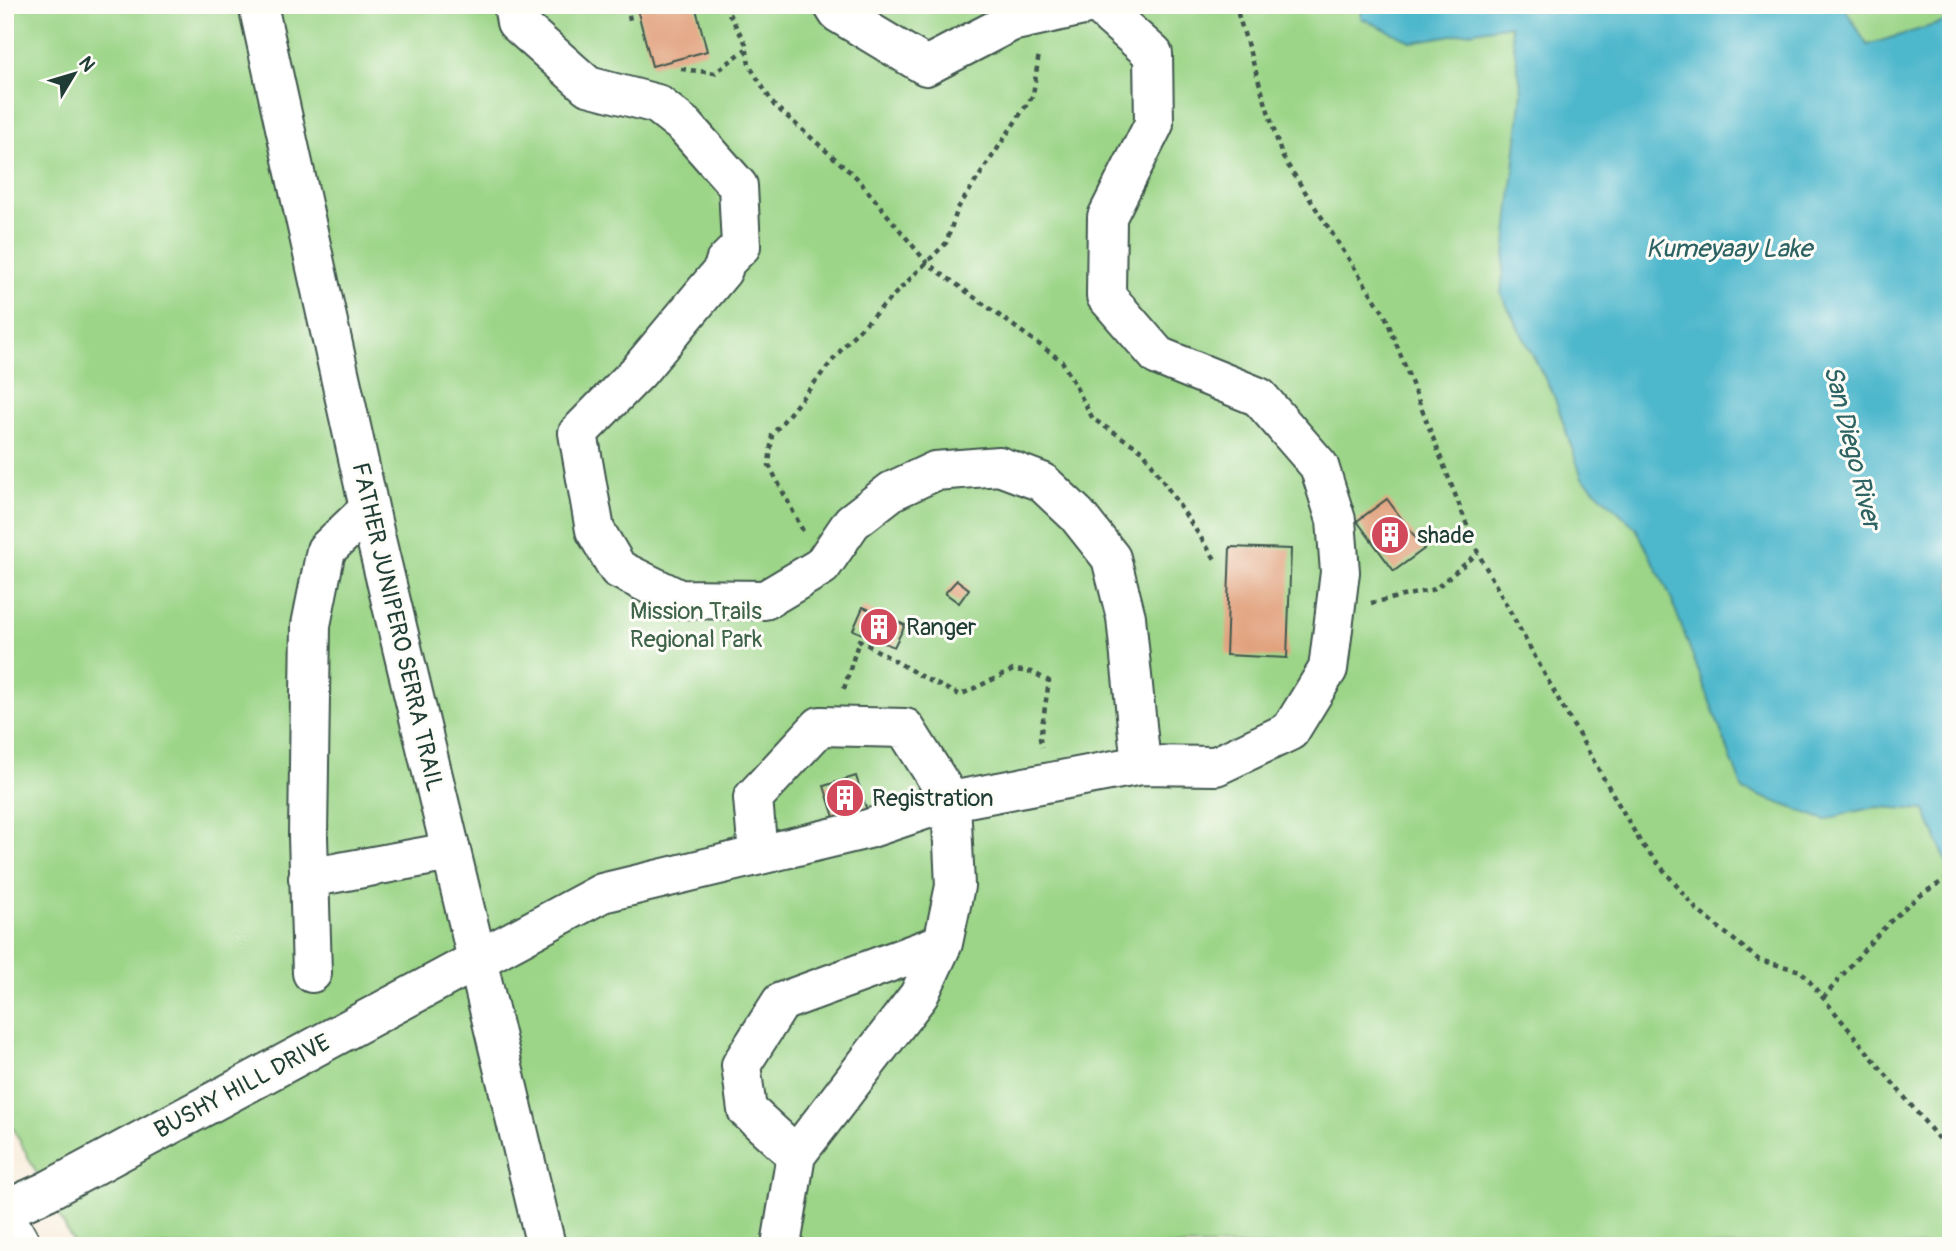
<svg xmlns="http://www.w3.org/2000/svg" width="1956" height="1251" viewBox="0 0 1956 1251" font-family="Pangolin,sans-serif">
	<rect width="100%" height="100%" fill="#fdfcf7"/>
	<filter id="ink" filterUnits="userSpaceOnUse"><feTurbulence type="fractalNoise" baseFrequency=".0143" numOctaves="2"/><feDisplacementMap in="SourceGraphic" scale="14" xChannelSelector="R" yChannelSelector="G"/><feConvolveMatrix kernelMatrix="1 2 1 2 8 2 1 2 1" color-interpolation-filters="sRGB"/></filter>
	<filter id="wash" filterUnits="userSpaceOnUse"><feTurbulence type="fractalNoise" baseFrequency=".00686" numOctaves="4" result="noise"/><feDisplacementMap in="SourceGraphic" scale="28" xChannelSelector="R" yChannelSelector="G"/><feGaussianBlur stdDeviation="1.57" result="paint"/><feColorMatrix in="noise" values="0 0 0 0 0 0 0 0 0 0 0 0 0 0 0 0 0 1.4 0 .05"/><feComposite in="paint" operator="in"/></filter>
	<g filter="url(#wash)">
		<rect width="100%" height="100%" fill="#f9eddd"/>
		<path fill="#9cd588" stroke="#5e895e" stroke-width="2" d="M5,5H1951V1246H75L5,1113Z"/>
		<path fill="#4eb7cc" stroke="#367a80" stroke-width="2" d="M1362,5H1843L1867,45L1951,20V873L1925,810L1877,807L1852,812L1825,820L1743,790L1669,593L1636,528L1582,478L1554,396L1501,294L1522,91L1510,25L1412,42L1361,18Z"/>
		<g id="blocks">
			<path fill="#e1a07b" d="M636,5H695L707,51L652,66Z
				M1387,499L1424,549L1394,571L1357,521Z
				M1230,547L1291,549L1287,658L1226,655Z
				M957,580L969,589L959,603L945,593Z
				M863,607L905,625L894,647L853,630Z
				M856,776L867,811L835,820L824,786Z"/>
		</g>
	</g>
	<g filter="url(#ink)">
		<use href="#blocks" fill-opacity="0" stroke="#40574d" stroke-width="2"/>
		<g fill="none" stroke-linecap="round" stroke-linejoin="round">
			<defs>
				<path id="minor" d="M258,5L375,535L546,1246
					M513,5L516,22L588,86L657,104L685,126L738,186L741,246L725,262L723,270L638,372L578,433L595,530L618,569L679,599L765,600L822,566L852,522L892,491L935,471L999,466L1042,482L1077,515L1111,558L1126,617L1141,765
					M833,5L838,13L926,66L1011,22L1088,5
					M758,855L753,798L820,726L905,728L951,801L955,886L943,943L919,995L796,1155L782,1239L784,1246
					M308,878L450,852
					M312,973L308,836L311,625L326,550L369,509
					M796,1155L747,1110L741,1065L781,1002L943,943
					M5,1210L47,1191L602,893L868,829L951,801L1141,765L1216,766L1290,731L1328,669L1340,572L1336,520L1319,466L1259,397L1158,356L1106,296L1107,217L1154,124L1153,54L1098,5
					M5,1216L22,1246"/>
			</defs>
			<use href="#minor" stroke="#40574d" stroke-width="42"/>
			<path stroke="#40574d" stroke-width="4.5" stroke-dasharray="5 5" stroke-linecap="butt" d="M627,5L630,20
				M724,5L746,44L749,65L774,105L857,178L927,263L1062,361L1093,419L1143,451L1215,559
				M1232,5L1237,11L1282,156L1385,315L1478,553L1561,704L1641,843L1697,910L1759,960L1801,971L1951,1154
				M681,69L715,73L746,49
				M803,531L769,465L772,435L850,339L946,243L958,208L1033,95L1039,53
				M1371,603L1435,589L1478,553
				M844,689L859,640L926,679L960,695L1013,670L1032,672L1049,681L1040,739L1042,747
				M1823,998C1862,954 1897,903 1951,877"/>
			<use href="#minor" stroke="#fff" stroke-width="38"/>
		</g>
	</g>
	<defs>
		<symbol id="building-disc" viewBox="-11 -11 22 22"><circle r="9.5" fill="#d1495b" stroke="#fdfcf7"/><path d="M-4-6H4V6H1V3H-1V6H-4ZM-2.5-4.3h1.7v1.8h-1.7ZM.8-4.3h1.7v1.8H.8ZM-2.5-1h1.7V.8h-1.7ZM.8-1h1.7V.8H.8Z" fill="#fff"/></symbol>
	</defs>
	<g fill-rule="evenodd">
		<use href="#building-disc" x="1368" y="513" width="44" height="44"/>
		<use href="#building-disc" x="857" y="605" width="44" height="44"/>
		<use href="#building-disc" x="823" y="776" width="44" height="44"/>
	</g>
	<g text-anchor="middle" stroke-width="6" stroke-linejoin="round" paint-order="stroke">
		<g font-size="24" fill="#1f3d34" stroke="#fdfcf7" text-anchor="start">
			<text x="1417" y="543">shade</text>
			<text x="906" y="635">Ranger</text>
			<text x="872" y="806">Registration</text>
		</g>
		<g font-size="24" fill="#3e6349" stroke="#fdfcf7">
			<text x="696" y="619">Mission Trails<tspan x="696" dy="28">Regional Park</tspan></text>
		</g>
		<g font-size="24" fill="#1f3d34" stroke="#fdfcf7">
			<text transform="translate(398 627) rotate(77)" y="8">FATHER JUNIPERO SERRA TRAIL</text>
			<text transform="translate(242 1086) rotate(-28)" y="8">BUSHY HILL DRIVE</text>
		</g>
		<g font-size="26" font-style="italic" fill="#2d6262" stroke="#fdfcf7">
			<text x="1729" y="257">Kumeyaay Lake</text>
			<text transform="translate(1853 447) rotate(76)" y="9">San Diego River</text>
		</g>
	</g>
	<rect width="1956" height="1251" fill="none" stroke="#fdfcf7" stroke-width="28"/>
	<g transform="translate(74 74) rotate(52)" stroke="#fdfcf7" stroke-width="5" paint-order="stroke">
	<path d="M0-5L12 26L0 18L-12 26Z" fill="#1f3d34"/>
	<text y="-10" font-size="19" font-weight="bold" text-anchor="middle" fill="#1f3d34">N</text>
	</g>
</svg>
